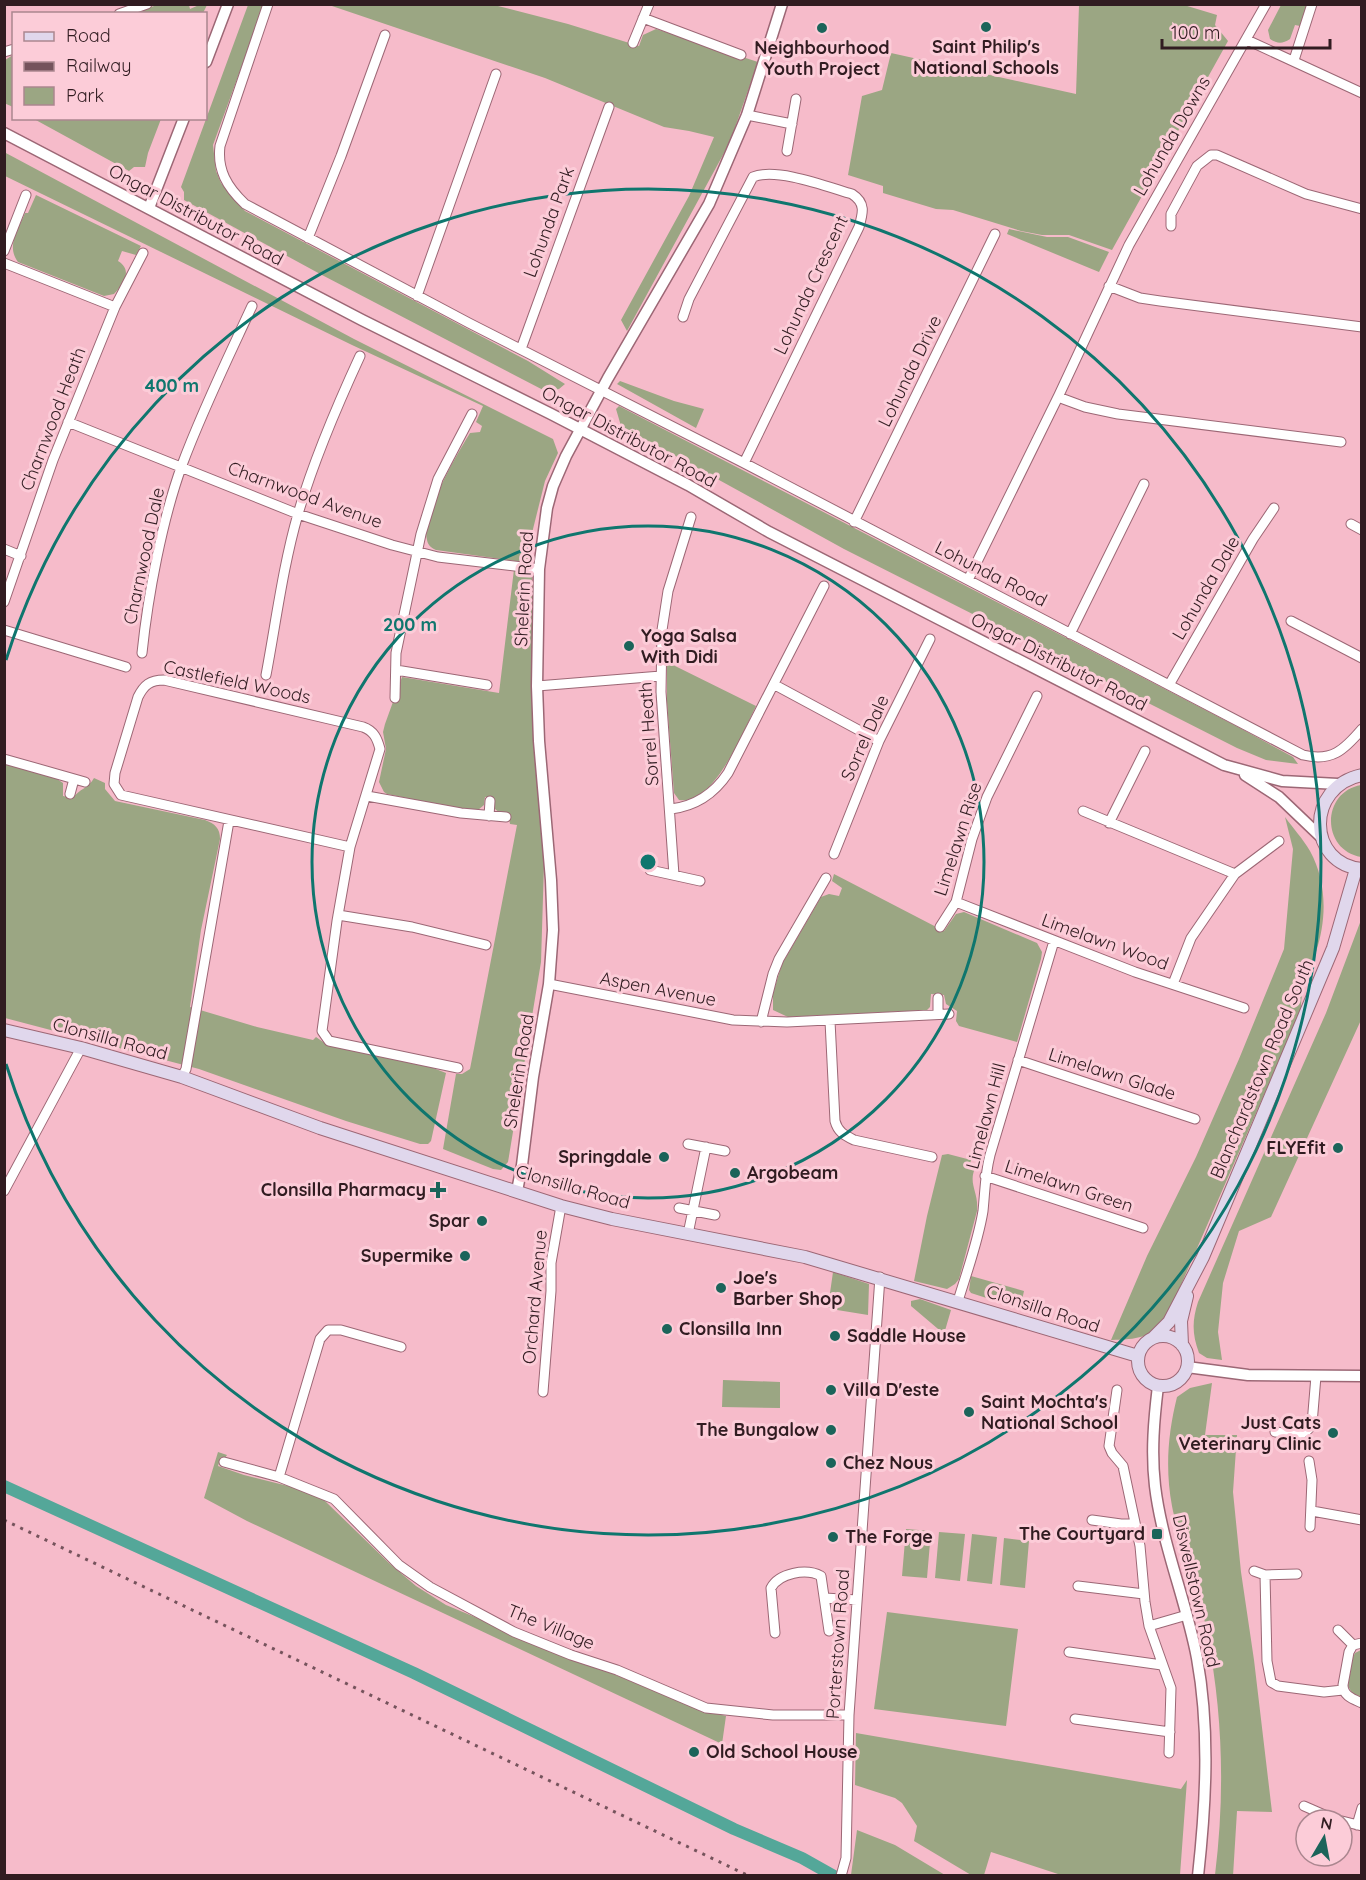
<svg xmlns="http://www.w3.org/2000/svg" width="1366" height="1880" viewBox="0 0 1366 1880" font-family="Quicksand,sans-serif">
	<rect width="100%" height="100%" fill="#f6bbca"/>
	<path fill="#9ba683" d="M157,5H189L190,9L199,5H207L203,13L131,14Z
		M248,5H264L213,145L216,171L221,183L245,211L528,361L565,384L559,389L547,392L322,275L184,200V192L181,187Z
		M329,5H494L568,24L639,46L643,35L656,29L758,62L730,142L627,331L621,320L689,196L714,137L689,131L664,127L545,78Z
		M1079,5H1184L1217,15L1215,25L1228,41L1112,250L1069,235H1042L1021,231L953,210L936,209L883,193V186L848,175L862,96L882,90L891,53L1076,94Z
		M1281,5H1308L1300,26L1295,25L1290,39C1282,44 1278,44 1270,39L1268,30Z
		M13,55H14L13,107L4,103L5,60Z
		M34,119H161L148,153L145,167H134L129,171Z
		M4,152L354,339L553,439L558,453L545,481L530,541L534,615L532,707L544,865L541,962L508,1162L501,1170L493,1169L443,1149L456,1074H462L470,1069L517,825L510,824L508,814L500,813L495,809V799L485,797L484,805L478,810L461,809L387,794L384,792L379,782L386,749L383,732L385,724L402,677L499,693L515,561L436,550C432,548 428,546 427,540C420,517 457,454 470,433L480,432L482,426L476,422L483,406L352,345L5,176Z
		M36,195L141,246L136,255L122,251L118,261C133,270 124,284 114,294L104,296L18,262C6,246 18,230 25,213H28Z
		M1009,229L1047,237H1068L1109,252L1099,272L1007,234Z
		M620,381L674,401L704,409L696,428L617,384Z
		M619,406L1240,728L1293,757L1298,764L1266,760L1237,748L844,549L621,426L616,409Z
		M667,662L756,706C744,730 714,806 679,800L674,793L667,702Z
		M5,764L57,779L63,783V796L73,798C79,789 89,788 94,778L105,783V789L115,801L205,820C215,824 220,828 220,839L201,930L190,1007L257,1027L313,1040L316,1037L326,1044L428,1066L446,1073L431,1141L428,1144H420L346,1121L199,1069L5,1018Z
		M1361,785H1362L1361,857C1321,850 1321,792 1361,785Z
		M1285,817C1293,828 1303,839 1310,851C1327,882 1327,919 1316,952C1310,970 1300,990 1301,1010L1167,1317C1149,1339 1138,1339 1111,1340L1147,1256L1196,1157L1239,1059L1284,949L1293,849Z
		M834,874L944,931L956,914L964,912L1037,943L1042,952L1041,959L1017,1042L959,1026L956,1021L957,1011L946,1004L944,995L931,994L930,1007L927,1010L788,1017L773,1010V993L782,964L821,897L829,894L839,896L842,888L832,881Z
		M1361,920V1020L1271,1217L1239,1231L1223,1283L1218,1332L1222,1360L1207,1358L1199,1353C1192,1334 1192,1321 1198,1302L1326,1013Z
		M948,1154L971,1160L970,1164L976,1166C967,1184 979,1191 977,1211L959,1279L955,1284L947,1289L914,1281L927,1216L942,1155Z
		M833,1272L869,1284L868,1315L831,1309L828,1307Z
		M971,1276L1024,1291L1020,1309L971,1293L969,1290Z
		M920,1299L951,1310L944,1334L911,1306V1301Z
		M723,1380L780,1382V1408L722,1407Z
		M1212,1383L1205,1435H1237L1233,1492L1241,1572L1254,1660L1272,1812L1237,1811L1233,1876L1215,1875C1225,1795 1223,1713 1207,1634C1203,1609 1196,1583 1188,1558C1183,1541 1175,1523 1172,1506C1165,1469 1168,1433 1177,1397L1190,1388Z
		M218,1452L227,1455L225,1458L221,1457L218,1466L244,1475L304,1490L324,1500L389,1563L416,1586L446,1605L698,1709L726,1716L722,1744L247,1521L204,1498Z
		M906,1529L931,1531L927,1578L902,1576Z
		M939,1532L965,1534L960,1581L935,1578Z
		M972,1534L997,1537L992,1584L967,1581Z
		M1004,1538L1029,1541L1025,1588L1000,1585Z
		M887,1612L1018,1629L1006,1726L874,1709Z
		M1361,1650V1697L1352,1693L1348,1686L1353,1657L1355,1653Z
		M856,1733L1181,1789L1187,1780L1180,1875H1061L991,1852L984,1875H971L914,1841L917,1826L902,1803L895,1798L855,1785Z
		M857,1830L895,1845L945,1875H851Z"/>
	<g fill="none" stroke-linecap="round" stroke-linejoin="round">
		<path stroke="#54a799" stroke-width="12" d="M4,1486L414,1673L734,1829L802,1858L834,1876"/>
		<defs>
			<path id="minor" d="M268,4L220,146C217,170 227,187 245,204L469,323L744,463L1303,755C1332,762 1344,750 1362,729
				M119,14L147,4
				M643,18L741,55
				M1247,40L1362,93
				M633,43L649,4
				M4,52L14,49
				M1294,60L1312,4
				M747,115L792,124
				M787,151L796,99
				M1171,226V214L1197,166L1211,155H1217L1306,194L1362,209
				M308,238L341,156L385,35
				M4,251L26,195
				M4,263L115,307
				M1109,286L1140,298L1160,301L1362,327
				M417,296L496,74
				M683,317L689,299L753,177C776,167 828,187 852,194C866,203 863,213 859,227L744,463
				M521,349L609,107
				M1058,397L1085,407L1118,414L1341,442
				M68,422L298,514L392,545L438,557L539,569
				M854,522L995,234
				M1351,524L1362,530
				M4,549L21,556
				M968,580L1059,395L1129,245L1266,4
				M4,602L53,460L115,307L143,253
				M1291,621L1362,658
				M4,630L126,667
				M1070,634L1144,484
				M142,653C148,595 162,520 182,465C202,411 228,358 252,306
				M396,670L487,685
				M266,675C276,622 283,566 298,514C314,459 336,408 360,356
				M775,685L879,741
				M1169,685L1253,539L1274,508
				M537,686L661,676
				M395,698L396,653L421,534L438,479L472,414
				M4,759L85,782
				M70,794L74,779
				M367,796L461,813L506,817
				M671,809C696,806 714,794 728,773L824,586
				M1083,811L1235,874
				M489,816L490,801
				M1109,823L1145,751
				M350,847L121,795L114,784L115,773L138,697C144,685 150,680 164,680L363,727C374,731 377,738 380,749L350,847L337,921L322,1031L329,1041L458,1068
				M834,854L879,741L930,639
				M650,870L700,881
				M674,875L661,692L662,630L668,591L691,517
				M956,902L1135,972L1244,1008
				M338,915L412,927L486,945
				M940,927L956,902L972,839L987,797L1037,696
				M549,984L733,1020L787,1022L949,1014
				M1173,984L1191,938L1235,874L1279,841
				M938,998V1014
				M830,1021L835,1121C838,1132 844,1135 854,1140L932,1157
				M761,1022L773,974L779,959L826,878
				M1018,1060L1195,1119
				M182,1077L186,1069L229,821
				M688,1144L725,1151
				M985,1176L1143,1228
				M4,1191L81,1048
				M679,1208L715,1215
				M688,1234L706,1147
				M958,1301C967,1271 978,1242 983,1211C985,1192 985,1174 990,1155L1054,941
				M1117,1390L1109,1446L1112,1453L1123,1466L1140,1546L1145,1602L1149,1626L1171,1688L1169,1753
				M543,1392L551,1291V1263L561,1206
				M1275,1432C1288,1433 1305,1439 1312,1424L1316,1376
				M1309,1461L1312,1480L1310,1527
				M224,1462L279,1477L334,1499L399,1565L430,1587L514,1632L571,1655L617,1670L706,1708L773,1715H849
				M279,1477L320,1339L328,1330H341L401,1347
				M1312,1511L1362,1520
				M1092,1520L1121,1524H1134
				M1254,1571L1265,1575L1297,1574
				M1265,1575L1267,1661L1271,1682L1278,1686L1324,1692L1343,1690
				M1078,1586L1144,1594
				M825,1598L857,1600
				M1149,1626L1187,1615
				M1338,1630L1353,1645
				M775,1633L771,1588C779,1573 806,1568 821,1576L829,1631
				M1362,1643L1353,1645L1349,1652L1343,1685C1343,1696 1353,1699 1362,1703
				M1069,1652L1162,1665
				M1075,1719L1170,1732
				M1304,1806L1336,1820
				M1342,1821L1362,1826
				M1357,1825L1362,1808
				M841,1876L846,1858L849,1715L880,1277"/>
			<path id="tertiary" d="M206,62L228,4
				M4,133L362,320L551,414L688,485L769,532L1224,765L1282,781L1338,784
				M149,208L184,118
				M1245,775L1279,797L1322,838
				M517,1191L522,1165L533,1077L549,984L553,930L551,880L539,741L537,686L539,569L547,508L553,486L566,456L608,378L709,204L747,115L782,4
				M1187,1367L1248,1375L1362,1376
				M1158,1386C1154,1419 1151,1452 1155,1486C1162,1544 1186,1600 1197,1658C1210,1730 1206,1803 1198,1876"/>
			<path id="secondary" d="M1362,775C1305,787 1307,864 1362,869
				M4,1030L81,1048L182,1077L320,1128L561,1206L612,1219L805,1257L1138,1356
				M1138 1361a25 25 0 1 1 50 0a25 25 0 1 1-50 0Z
				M1153,1338L1169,1322L1203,1257L1333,948L1356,869
				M1182,1345L1181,1321L1187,1296"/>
		</defs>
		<use href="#minor" stroke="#9c6775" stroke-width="11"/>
		<use href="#tertiary" stroke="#9c6775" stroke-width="13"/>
		<use href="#secondary" stroke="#9c6775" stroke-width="14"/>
		<use href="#minor" stroke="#fff" stroke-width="9"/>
		<use href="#tertiary" stroke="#fff" stroke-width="10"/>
		<use href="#secondary" stroke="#e0d7ec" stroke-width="12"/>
		<path stroke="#75535c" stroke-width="3" stroke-dasharray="3 6" stroke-linecap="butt" d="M4,1520L749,1876"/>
	</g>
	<g fill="none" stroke="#0f766e" stroke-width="3">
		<circle cx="648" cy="862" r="336"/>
		<path d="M6 660A673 673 0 1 1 6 1064"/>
	</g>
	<g fill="#1b645a" stroke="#fcccd8" stroke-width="2">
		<circle cx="986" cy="27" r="6"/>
		<circle cx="822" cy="28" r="6"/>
		<circle cx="629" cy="646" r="6"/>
		<circle cx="1338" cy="1148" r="6"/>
		<circle cx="664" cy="1157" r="6"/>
		<circle cx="735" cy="1173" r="6"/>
		<path d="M435 1181h6v6h6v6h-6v6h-6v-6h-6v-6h6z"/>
		<circle cx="482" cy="1221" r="6"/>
		<circle cx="465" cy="1256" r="6"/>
		<circle cx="721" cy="1288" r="6"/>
		<circle cx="667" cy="1329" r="6"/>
		<circle cx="835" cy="1336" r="6"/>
		<circle cx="831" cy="1390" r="6"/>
		<circle cx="969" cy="1412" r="6"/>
		<circle cx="831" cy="1430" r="6"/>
		<circle cx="1333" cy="1433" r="6"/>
		<circle cx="831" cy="1463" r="6"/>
		<rect x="1151" y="1528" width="12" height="12" rx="3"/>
		<circle cx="833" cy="1537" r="6"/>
		<circle cx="694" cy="1752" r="6"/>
	</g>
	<g text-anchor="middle" stroke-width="6" stroke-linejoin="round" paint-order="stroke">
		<g font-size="18" font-weight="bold" fill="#311c21" stroke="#fcccd8" text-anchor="start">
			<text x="986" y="53" text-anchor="middle">Saint Philip's<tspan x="986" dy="21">National Schools</tspan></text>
			<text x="822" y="54" text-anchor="middle">Neighbourhood<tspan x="822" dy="21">Youth Project</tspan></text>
			<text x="641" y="642">Yoga Salsa<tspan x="641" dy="21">With Didi</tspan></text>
			<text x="1326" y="1154" text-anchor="end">FLYEfit</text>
			<text x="652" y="1163" text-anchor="end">Springdale</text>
			<text x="747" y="1179">Argobeam</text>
			<text x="426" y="1196" text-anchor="end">Clonsilla Pharmacy</text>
			<text x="470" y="1227" text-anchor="end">Spar</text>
			<text x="453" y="1262" text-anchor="end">Supermike</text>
			<text x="733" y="1284">Joe's<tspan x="733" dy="21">Barber Shop</tspan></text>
			<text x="679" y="1335">Clonsilla Inn</text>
			<text x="847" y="1342">Saddle House</text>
			<text x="843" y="1396">Villa D'este</text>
			<text x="981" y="1408">Saint Mochta's<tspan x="981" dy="21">National School</tspan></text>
			<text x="1321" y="1429" text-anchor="end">Just Cats<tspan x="1321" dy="21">Veterinary Clinic</tspan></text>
			<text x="819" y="1436" text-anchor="end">The Bungalow</text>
			<text x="843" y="1469">Chez Nous</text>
			<text x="1145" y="1540" text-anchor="end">The Courtyard</text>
			<text x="845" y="1543">The Forge</text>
			<text x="706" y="1758">Old School House</text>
		</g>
		<g font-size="18" fill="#311c21" stroke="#fcccd8">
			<text transform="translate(1172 136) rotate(-60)" y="6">Lohunda Downs</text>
			<text transform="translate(196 215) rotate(28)" y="6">Ongar Distributor Road</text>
			<text transform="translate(549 222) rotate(-70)" y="6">Lohunda Park</text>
			<text transform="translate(811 285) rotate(-65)" y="6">Lohunda Crescent</text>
			<text transform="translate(910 371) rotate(-64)" y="6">Lohunda Drive</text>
			<text transform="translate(53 419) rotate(-69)" y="6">Charnwood Heath</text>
			<text transform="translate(629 437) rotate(28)" y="6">Ongar Distributor Road</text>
			<text transform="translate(305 495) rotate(20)" y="6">Charnwood Avenue</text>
			<text transform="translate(144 556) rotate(-78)" y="6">Charnwood Dale</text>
			<text transform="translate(991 574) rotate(27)" y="6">Lohunda Road</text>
			<text transform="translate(1206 588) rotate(-60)" y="6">Lohunda Dale</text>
			<text transform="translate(524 589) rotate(-87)" y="6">Shelerin Road</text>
			<text transform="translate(1059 662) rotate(27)" y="6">Ongar Distributor Road</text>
			<text transform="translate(237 682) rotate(12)" y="6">Castlefield Woods</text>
			<text transform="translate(649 734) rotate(-94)" y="6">Sorrel Heath</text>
			<text transform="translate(865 738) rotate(-66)" y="6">Sorrel Dale</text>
			<text transform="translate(958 839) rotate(-72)" y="6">Limelawn Rise</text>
			<text transform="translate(1105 942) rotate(20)" y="6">Limelawn Wood</text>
			<text transform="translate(658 989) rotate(11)" y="6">Aspen Avenue</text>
			<text transform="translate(110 1039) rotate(15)" y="6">Clonsilla Road</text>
			<text transform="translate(1262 1069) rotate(-67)" y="6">Blanchardstown Road South</text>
			<text transform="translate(519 1071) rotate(-81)" y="6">Shelerin Road</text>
			<text transform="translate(1112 1074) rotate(18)" y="6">Limelawn Glade</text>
			<text transform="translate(986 1116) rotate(-75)" y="6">Limelawn Hill</text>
			<text transform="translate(1069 1186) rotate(18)" y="6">Limelawn Green</text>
			<text transform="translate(573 1187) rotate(16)" y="6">Clonsilla Road</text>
			<text transform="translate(535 1297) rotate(-85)" y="6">Orchard Avenue</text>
			<text transform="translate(1043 1309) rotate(18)" y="6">Clonsilla Road</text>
			<text transform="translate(1196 1591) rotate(77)" y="6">Diswellstown Road</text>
			<text transform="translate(551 1627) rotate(22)" y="6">The Village</text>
			<text transform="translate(838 1644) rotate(-86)" y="6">Porterstown Road</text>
		</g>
	</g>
	<circle cx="648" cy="862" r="9" fill="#0f766e" stroke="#fcccd8" stroke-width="3"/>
	<g font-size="18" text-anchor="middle" font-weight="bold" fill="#0f766e" stroke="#fcccd8" stroke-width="6" stroke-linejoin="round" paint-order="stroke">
		<text x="172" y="392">400 m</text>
		<text x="410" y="631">200 m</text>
	</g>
	<rect width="1366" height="1880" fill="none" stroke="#311c21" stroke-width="12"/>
	<rect x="12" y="12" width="195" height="108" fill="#fcccd8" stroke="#ab868f" stroke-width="1.5"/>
	<rect x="24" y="32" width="30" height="9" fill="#e0d7ec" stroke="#ab868f" stroke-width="1.5"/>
	<text x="66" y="42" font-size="18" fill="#311c21">Road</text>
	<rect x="24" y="62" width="30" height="9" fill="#75535c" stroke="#ab868f" stroke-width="1.5"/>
	<text x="66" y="72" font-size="18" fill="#311c21">Railway</text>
	<rect x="24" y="87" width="30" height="18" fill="#9ba683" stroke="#ab868f" stroke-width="1.5"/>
	<text x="66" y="102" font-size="18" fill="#311c21">Park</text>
	<g transform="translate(1324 1838) rotate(10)"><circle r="28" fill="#fcccd8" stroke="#ab868f" stroke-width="1.5"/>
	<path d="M0-4.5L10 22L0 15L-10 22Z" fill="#1b645a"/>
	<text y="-9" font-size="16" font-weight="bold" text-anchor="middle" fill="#311c21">N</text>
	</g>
	<path d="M1162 39v9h168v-9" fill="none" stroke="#311c21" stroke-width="3"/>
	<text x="1171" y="39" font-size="18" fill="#311c21" stroke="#fcccd8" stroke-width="4.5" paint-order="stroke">100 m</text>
</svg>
